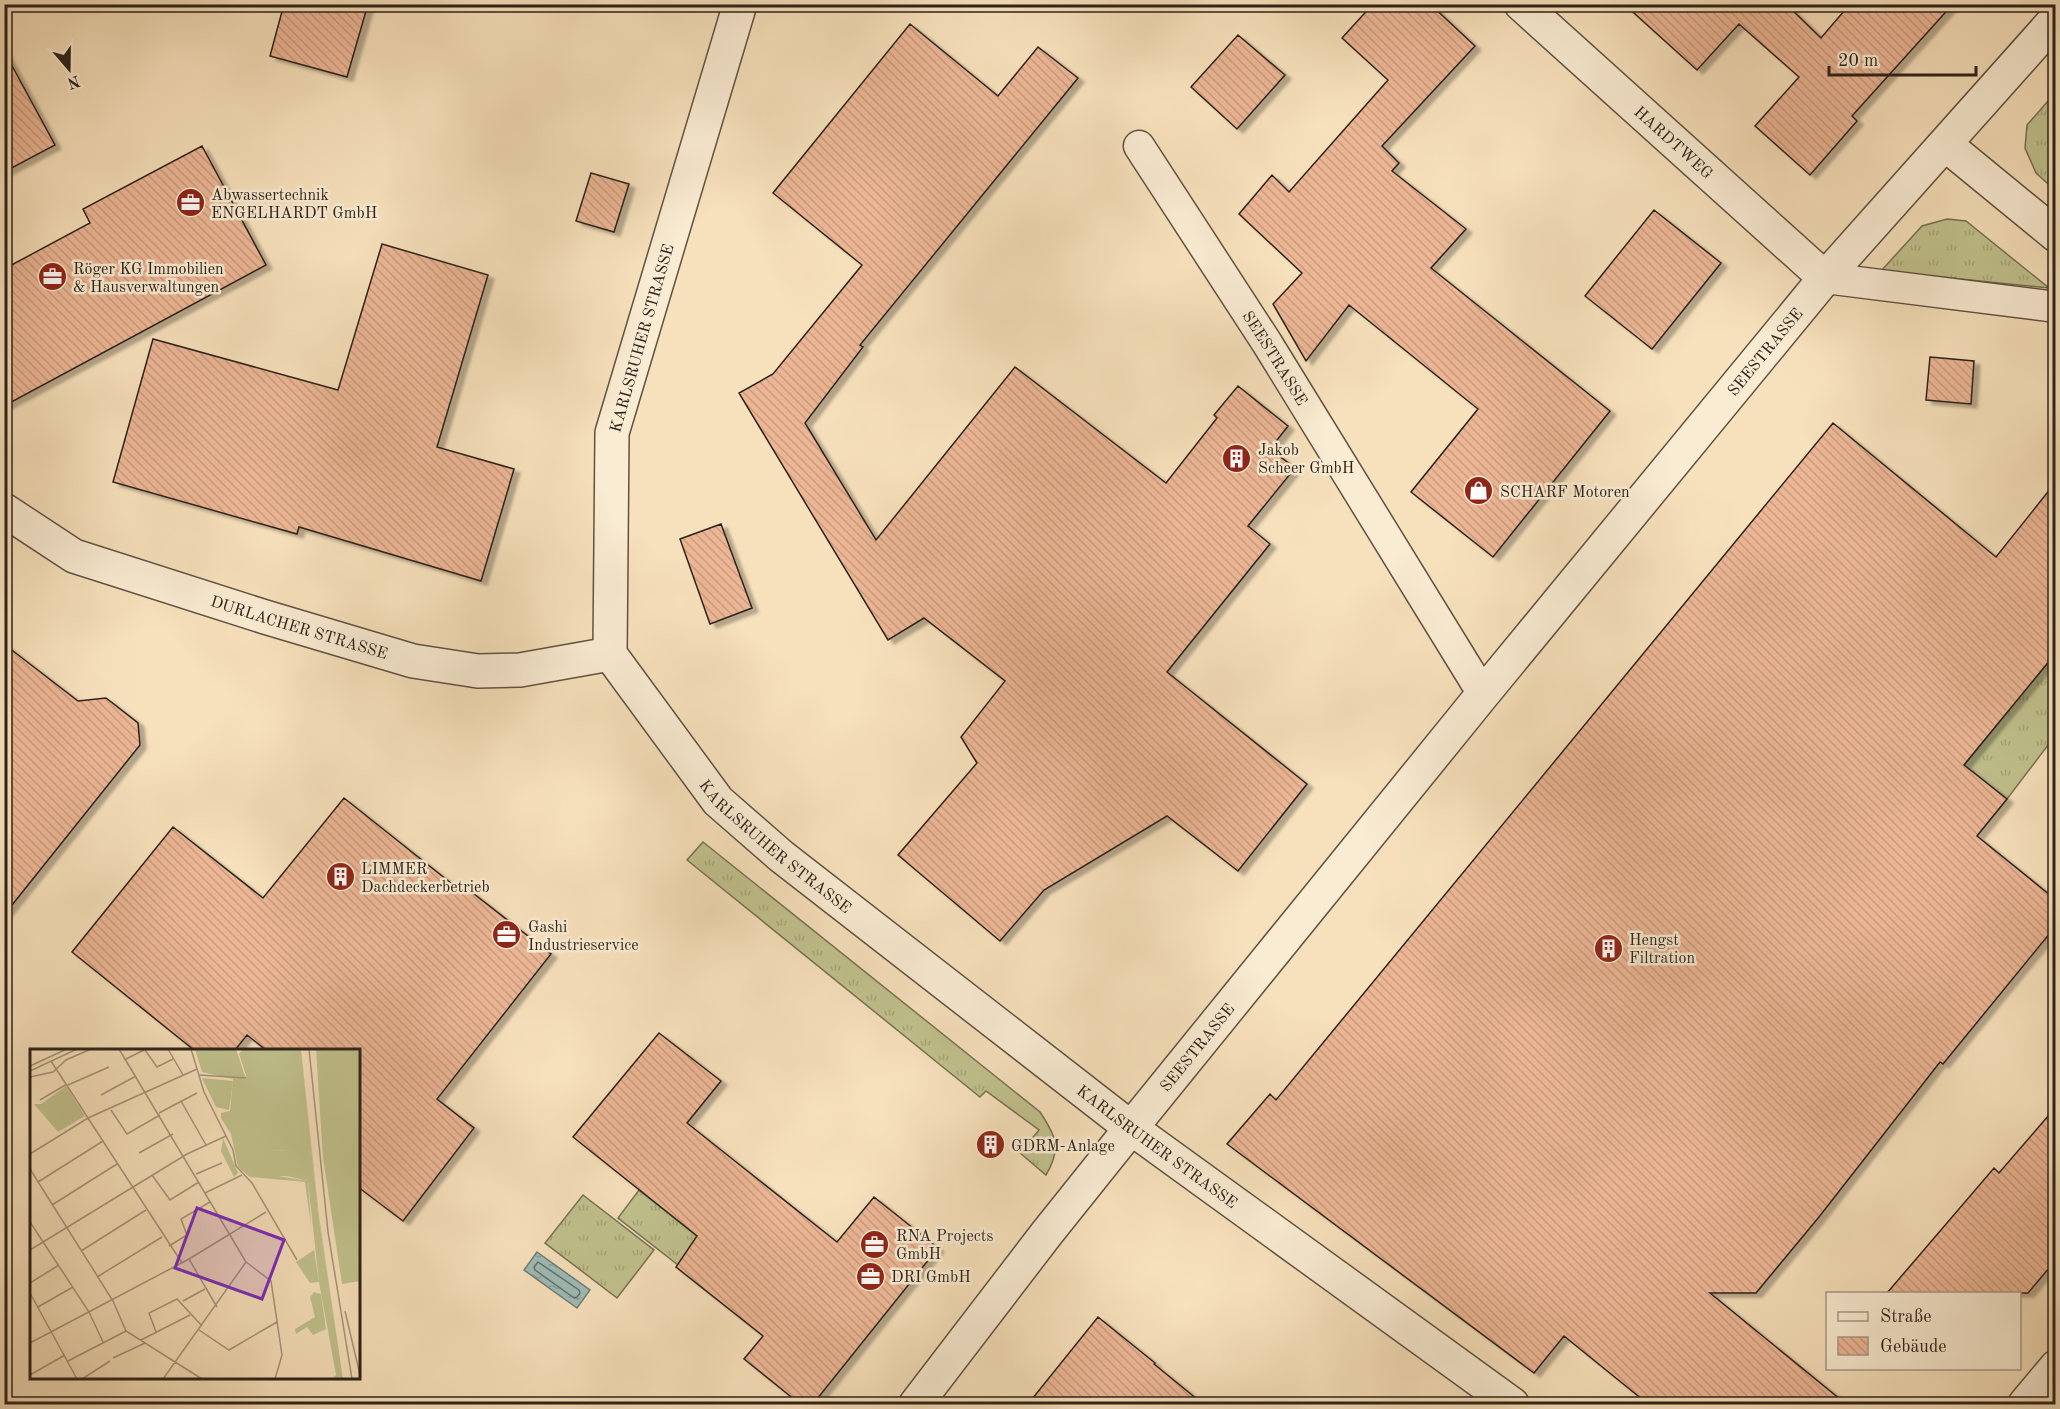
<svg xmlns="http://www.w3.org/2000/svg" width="2060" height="1409" viewBox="0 0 2060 1409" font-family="'Old Standard TT',serif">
	<defs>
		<pattern id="grass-tufts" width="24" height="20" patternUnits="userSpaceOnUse" patternTransform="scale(1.5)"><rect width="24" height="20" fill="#c1c28e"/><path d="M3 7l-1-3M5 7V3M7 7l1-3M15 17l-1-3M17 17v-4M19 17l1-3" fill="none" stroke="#a6a67a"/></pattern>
		<pattern id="water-ripples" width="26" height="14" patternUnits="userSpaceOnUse" patternTransform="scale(1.5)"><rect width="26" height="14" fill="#9ebcb7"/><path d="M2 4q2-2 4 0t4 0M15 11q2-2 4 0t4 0" fill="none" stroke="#88a19d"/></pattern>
		<pattern id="building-back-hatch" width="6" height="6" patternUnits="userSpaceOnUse" patternTransform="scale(1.5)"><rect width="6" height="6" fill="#ecb695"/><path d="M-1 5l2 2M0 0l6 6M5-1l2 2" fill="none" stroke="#cb9c80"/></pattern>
		<filter id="shadow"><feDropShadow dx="6" dy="4" stdDeviation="1.5" flood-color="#0004"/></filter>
	</defs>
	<rect width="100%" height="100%" fill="#f7e1bc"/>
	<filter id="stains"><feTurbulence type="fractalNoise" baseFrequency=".00333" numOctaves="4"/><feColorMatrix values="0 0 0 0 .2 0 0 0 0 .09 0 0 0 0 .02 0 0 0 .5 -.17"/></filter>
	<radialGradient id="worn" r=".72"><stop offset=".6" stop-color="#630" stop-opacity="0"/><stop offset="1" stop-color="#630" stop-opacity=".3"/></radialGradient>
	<path fill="url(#grass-tufts)" stroke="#767254" stroke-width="1.5" d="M2055,93V190L2036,173L2025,148L2027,125Z
		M1947,219L1966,221L2049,288L1881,271L1922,226Z
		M2055,654V736L2007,799L1964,765Z
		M703,842L1040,1112C1056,1136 1062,1148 1046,1175L1020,1153L1039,1130L986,1091L980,1097L687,860Z
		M639,1190L700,1238L678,1265L618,1218Z
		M583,1195L654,1250L617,1298L545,1243Z"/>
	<path fill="url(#water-ripples)" stroke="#707e78" stroke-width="1.5" d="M537,1252L590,1290L577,1308L524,1270Z"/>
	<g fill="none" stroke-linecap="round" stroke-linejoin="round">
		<path stroke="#656f68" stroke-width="1.5" d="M538,1262L579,1290L580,1293L577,1297L574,1298L535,1270L534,1267Z"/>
	</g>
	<path fill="url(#building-back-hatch)" stroke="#2c221a" stroke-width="1.5" filter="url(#shadow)" d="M284,4H368L347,77L270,56Z
		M1373,4H1430L1475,46L1382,146L1399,163L1392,171L1466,229L1431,268L1610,411L1493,557L1411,492L1478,409L1349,305L1306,361L1273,304L1302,273L1239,214L1272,175L1289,192L1388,80L1342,38Z
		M1624,4H1786L1821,38L1850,4H1953L1852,116L1857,121L1810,175L1755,126L1799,77L1739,24L1697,70Z
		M910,24L998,96L1038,47L1078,78L860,345L863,347L805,423L876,540L1015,367L1166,483L1217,418L1214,415L1238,386L1288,426L1270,449L1295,468L1248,526L1270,544L1167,672L1307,784L1238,871L1167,816L1044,890L1000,941L898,855L977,763L961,737L1005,681L924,618L888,640L739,393L773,374L862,265L773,193Z
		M1238,35L1285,75L1237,129L1191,87Z
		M4,51L55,145L4,172Z
		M202,146L266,265L4,406V269L90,223L83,209Z
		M591,173L629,184L614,232L576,221Z
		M1654,210L1721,263L1652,349L1585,296Z
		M382,244L488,275L437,447L514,469L481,581L299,527L297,534L113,482L153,339L338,390Z
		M1930,357L1974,361L1971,404L1926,400Z
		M1833,423L1996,557L2055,483V654L1964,765L2007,799L1977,836L2055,899V927L1943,1064L1940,1062L1819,1217L1756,1293H1710L1846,1404H1648L1564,1336L1534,1373L1227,1144L1270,1094L1276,1100Z
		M721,524L752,608L710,624L680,539Z
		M4,644L78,701L106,698L138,723L140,745L4,915Z
		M344,798L461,891L465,887L551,954L437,1099L474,1128L403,1221L358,1187V1050H266L247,1035L235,1050H194L72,952L173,827L263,898Z
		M659,1033L721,1081L687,1123L837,1242L874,1197L938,1248L813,1404H800L744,1359L763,1336L676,1267L697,1236L573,1137Z
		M2055,1108V1261L2028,1293H1887L1994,1168L1999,1173Z
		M1098,1317L1155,1363L1154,1364L1203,1404H1028Z"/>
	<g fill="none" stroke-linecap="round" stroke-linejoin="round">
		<defs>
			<g id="service">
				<path id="s1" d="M1139,146L1267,343L1483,694"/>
				<path d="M1825,278L2056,307"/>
			</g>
			<g id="minor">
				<path id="s2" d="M740,4L612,433L610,654L718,801L781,856L1131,1128L1512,1404"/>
				<path id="s3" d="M1521,4L1825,278"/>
				<path d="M1945,144L2056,235"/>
				<path id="s4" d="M4,510L74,556L265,617L413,661L478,671L520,670L610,654"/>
				<path id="s5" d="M916,1404L1047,1233L1131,1128L1483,694L1825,278L2056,19"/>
				<path d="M2025,1404L2056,1367"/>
			</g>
		</defs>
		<use href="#service" stroke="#5f5242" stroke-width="33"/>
		<use href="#minor" stroke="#5f5242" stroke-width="36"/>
		<use href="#service" stroke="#faecd3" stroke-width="30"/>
		<use href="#minor" stroke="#faecd3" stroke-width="33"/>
	</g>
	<defs>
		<symbol id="office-disc" viewBox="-11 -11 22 22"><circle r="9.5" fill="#8f2418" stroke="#faecd3"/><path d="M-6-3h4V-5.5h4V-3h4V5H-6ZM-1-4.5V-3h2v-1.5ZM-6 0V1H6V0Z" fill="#fff"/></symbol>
		<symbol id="building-disc" viewBox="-11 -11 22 22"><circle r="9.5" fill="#8f2418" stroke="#faecd3"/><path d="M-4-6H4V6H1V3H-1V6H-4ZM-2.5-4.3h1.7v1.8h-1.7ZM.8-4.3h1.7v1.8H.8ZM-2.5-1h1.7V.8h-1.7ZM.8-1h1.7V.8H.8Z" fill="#fff"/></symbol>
		<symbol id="shop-disc" viewBox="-11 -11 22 22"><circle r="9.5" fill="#8f2418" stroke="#faecd3"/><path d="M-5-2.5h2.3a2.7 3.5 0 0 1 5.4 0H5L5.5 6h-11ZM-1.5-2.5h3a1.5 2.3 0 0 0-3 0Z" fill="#fff"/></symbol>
	</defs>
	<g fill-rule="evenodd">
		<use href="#office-disc" x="174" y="186" width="33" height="33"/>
		<use href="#office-disc" x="36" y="260" width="33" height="33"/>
		<use href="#building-disc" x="1220" y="442" width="33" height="33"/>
		<use href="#shop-disc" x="1462" y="474" width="33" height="33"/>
		<use href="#building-disc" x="324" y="860" width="33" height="33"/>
		<use href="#office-disc" x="490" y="918" width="33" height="33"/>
		<use href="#building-disc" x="1592" y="932" width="33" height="33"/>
		<use href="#building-disc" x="974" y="1128" width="33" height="33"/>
		<use href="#office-disc" x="858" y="1228" width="33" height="33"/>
		<use href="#office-disc" x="854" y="1260" width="33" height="33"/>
	</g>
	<g text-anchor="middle" stroke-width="5" stroke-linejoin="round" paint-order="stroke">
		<g font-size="16" fill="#2c221a" stroke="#faecd3">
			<text dy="6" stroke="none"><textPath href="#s3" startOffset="206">HARDTWEG</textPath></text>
			<text transform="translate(641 338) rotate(-74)" y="6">KARLSRUHER STRASSE</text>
			<text dy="6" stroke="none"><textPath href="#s5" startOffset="1352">SEESTRASSE</textPath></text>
			<text dy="6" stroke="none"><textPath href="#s1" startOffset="252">SEESTRASSE</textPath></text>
			<text dy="6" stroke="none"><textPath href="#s4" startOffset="320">DURLACHER STRASSE</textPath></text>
			<text dy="6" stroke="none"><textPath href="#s2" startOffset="924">KARLSRUHER STRASSE</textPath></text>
			<text dy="6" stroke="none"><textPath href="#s5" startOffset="454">SEESTRASSE</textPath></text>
			<text dy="6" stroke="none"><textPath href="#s2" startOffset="1410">KARLSRUHER STRASSE</textPath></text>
		</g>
		<g font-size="16" fill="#2c221a" stroke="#faecd3" text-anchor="start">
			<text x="211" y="200">Abwassertechnik<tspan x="211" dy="18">ENGELHARDT GmbH</tspan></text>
			<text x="73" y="274">Röger KG Immobilien<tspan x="73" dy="18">&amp; Hausverwaltungen</tspan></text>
			<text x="1258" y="455">Jakob<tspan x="1258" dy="18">Scheer GmbH</tspan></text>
			<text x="1500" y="497">SCHARF Motoren</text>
			<text x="361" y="874">LIMMER<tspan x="361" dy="18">Dachdeckerbetrieb</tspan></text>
			<text x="528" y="932">Gashi<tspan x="528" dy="18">Industrieservice</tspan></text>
			<text x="1629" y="945">Hengst<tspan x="1629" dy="18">Filtration</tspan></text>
			<text x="1011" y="1151">GDRM-Anlage</text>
			<text x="896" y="1241">RNA Projects<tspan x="896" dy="18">GmbH</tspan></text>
			<text x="891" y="1282">DRI GmbH</text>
		</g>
	</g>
	<g transform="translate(30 1049)">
		<rect width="330" height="330" fill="#f7e1bc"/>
		<path d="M271,0L289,167L313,330L288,165ZM236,125L278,132L281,177L275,133L220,128Z" fill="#c1c28e"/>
		<path d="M213,0H271L288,165L313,330H301L306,326L289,233L278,132L257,127L256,102L240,101V71L217,29L209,5ZM286,0H330V232L312,235L293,109Z" fill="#c1c28e"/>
		<path d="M172,29L203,32L199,61L186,58ZM36,37L55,67L28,83L4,55H11Z" fill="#c1c28e"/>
		<path d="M165,0H206L215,27L242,33L240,101L257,102V127L220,128L208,118L201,85L191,69V64L200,62L203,30L172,23ZM193,89L208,124L204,128L191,102ZM284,201L289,233L280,234L266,213ZM284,243L291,245L296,280L283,286L277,278L266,285L265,280L285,268L280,248Z" fill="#c1c28e"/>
		<path fill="none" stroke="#a6957b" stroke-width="1.5" d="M89,0L216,213L133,330M138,0L153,26M161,0L174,43L203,101L206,117L222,134L267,211M279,0L298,183L322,330M115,1L127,18L143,10M96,10L116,0M21,12L152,214M0,17L37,0M0,22L47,0M169,26L216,29M0,28L23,23L36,11L61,0M38,36L79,18M71,46L106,27M10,51L37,35M151,52L176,96M81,61L97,85L130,66M129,64L167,44M109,104L143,85M0,105L58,69L167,20M0,120L83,252L96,282L172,330M166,125L192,114M122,126L140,151L169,133M8,133L73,92M175,144L212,126M22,156L87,115M0,173L59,263L73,293M139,197L157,186L151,170L180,153M0,201L157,105L196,87M51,202L116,161M159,210L187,258M216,213L241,232L252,306L245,330M67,228L132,188M0,234L29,216M0,244L47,330M153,252L175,240M8,258L43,238M315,262L330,326M169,281L199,301L247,273M126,283L119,264L147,250L172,277M111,291L160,266M0,294L159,210L236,163M83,309L115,294M38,312L96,282M0,326L35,306M52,330L80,312"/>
		<path fill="#7b2cbf" fill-opacity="0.15" stroke="#7b2cbf" stroke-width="3" d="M167,159L254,191L232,250L145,219Z"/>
		<rect width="330" height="330" fill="none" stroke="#2c221a" stroke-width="3"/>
	</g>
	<rect width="2060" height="1409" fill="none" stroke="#f7e1bc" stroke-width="24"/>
	<rect x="6" y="6" width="2048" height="1397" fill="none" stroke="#2c221a" stroke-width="3"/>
	<rect x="12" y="12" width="2036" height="1385" fill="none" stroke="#2c221a" stroke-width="1.5"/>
	<rect x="1826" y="1292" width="195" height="78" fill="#faecd3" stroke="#a89b89" stroke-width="1.5"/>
	<rect x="1838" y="1312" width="30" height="9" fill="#faecd3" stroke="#a89b89" stroke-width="1.5"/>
	<text x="1880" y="1322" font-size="18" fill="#2c221a">Straße</text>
	<rect x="1838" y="1337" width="30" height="18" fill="url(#building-back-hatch)" stroke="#a89b89" stroke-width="1.5"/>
	<text x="1880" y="1352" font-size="18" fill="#2c221a">Gebäude</text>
	<g transform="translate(69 69) rotate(160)" stroke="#faecd3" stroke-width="4.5" paint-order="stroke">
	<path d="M0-4.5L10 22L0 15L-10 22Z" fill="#2c221a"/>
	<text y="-9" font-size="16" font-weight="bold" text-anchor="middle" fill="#2c221a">N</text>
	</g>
	<path d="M1829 66v9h147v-9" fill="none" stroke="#2c221a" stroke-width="3"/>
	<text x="1838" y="66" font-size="18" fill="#2c221a" stroke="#faecd3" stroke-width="4.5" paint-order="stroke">20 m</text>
	<rect width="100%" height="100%" filter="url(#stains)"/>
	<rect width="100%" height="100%" fill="url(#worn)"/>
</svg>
